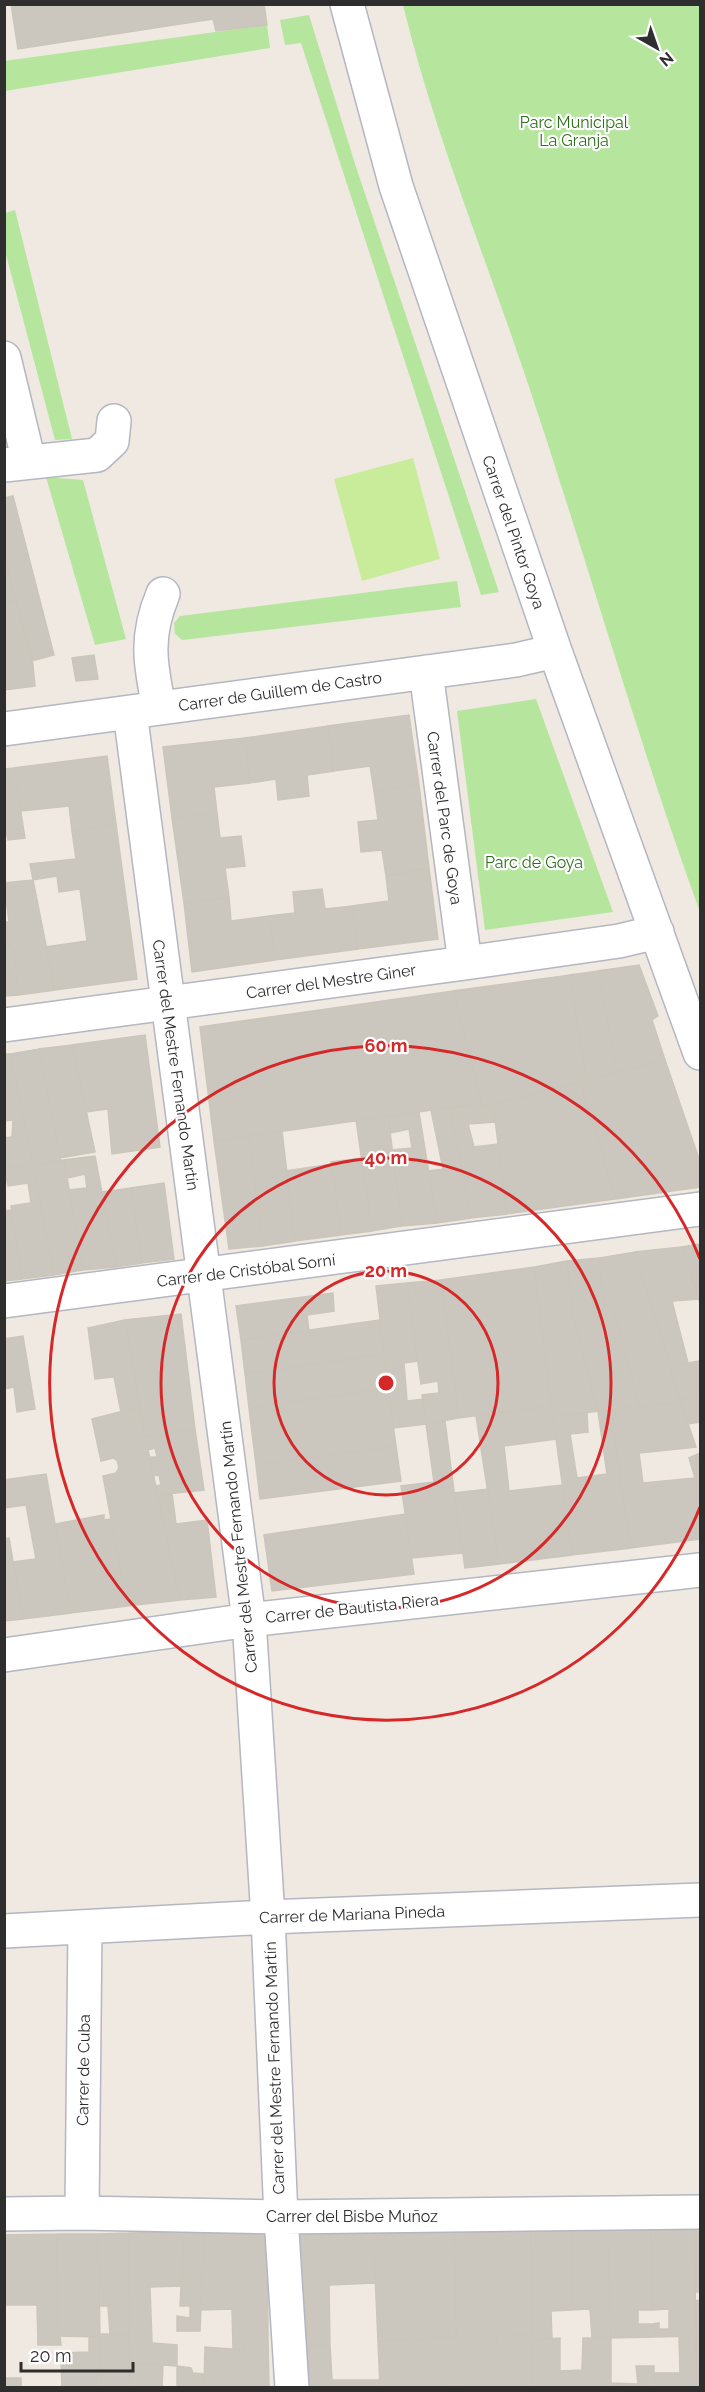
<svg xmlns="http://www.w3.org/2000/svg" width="705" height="2392" viewBox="0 0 705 2392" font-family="Raleway,sans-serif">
	<rect width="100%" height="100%" fill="#efe9e1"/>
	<path fill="#b6e59e" d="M403,5H700V912C635,733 584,549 523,369C482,248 433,129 403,5Z
		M309,15L356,167L499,592L481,595L301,43L285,45L280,20Z
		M267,25L270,48L5,91L4,61Z
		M15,210L72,439L55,440L5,251V213Z
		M46,477L83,480L126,639L95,645Z
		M457,581L461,607L182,640L175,634L174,623L180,616Z
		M536,699L613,912L485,930L457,711Z"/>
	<path fill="#c9ec9a" d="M413,458L440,559L362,581L334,479Z"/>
	<path fill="#cbc7bf" stroke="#cbc5ba" stroke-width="1.5" d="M11,4H264L267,25L216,31L213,19L18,49Z
		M13,496L54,655L31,661L4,555V498Z
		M4,555L16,600L4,601Z
		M16,600L32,656L35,686L4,690V601Z
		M94,655L98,679L76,681L72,658Z
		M409,715L419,785L374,791L370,766L334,771L328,726Z
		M328,726L334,771L307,775L309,796L278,800L276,779L250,783L245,738Z
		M245,738L250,783L214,787L217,813L172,818L163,747Z
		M107,756L116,824L72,831L69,806L21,811L14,768Z
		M14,768L25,838L8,840L4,822V769Z
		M419,785L429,868L386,876L382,850L361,852L358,822L378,820L374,791Z
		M217,813L220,838L241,836L245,866L225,868L229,897L184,903L172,818Z
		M116,824L137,979L55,990L46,947L87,941L80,889L59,892L57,876L33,880L30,864L76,859L72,831Z
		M429,868L438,939L358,949L352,906L389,901L386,876Z
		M33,880L55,990L19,995L13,947H9L6,922H9L4,883Z
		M322,889L325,909L352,906L358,949L275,960L269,916L295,913L293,892Z
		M229,897L231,921L269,916L275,960L192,972L184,903Z
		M4,922L9,947H13L19,995L4,996Z
		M639,965L658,1016L652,1020L665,1060L617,1072L598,971Z
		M598,971L617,1072L586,1080L570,975Z
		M570,975L586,1080L483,1107L453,991Z
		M453,991L482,1103L214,1141L200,1027Z
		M145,1035L160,1147L112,1154L108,1109L86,1112L72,1045Z
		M72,1045L95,1152L60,1158L39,1049Z
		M39,1049L61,1161L33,1165L10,1054Z
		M4,1054H10L33,1165L4,1168V1138L12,1137L13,1120L4,1121Z
		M665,1060L700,1162V1187L616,1199L580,1082Z
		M580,1082L616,1199L507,1214L493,1104Z
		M482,1103L483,1107L493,1104L495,1122L468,1124L474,1147L498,1144L507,1214L471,1218L450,1108Z
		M450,1108L471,1218L437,1223L429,1171L443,1169L431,1110Z
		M419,1112L437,1223L402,1226L392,1150L412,1148L409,1129L390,1133L388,1116Z
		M388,1116L402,1226L372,1231L356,1120Z
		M282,1131L295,1241L263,1246L249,1136Z
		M249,1136L263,1246L229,1249L214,1141Z
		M95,1156L116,1267L83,1270L69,1190L87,1188L85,1174L67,1178L64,1160Z
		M362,1158L372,1231L341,1235L331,1162Z
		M64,1160L83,1270L54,1275L33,1165Z
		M332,1164L341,1235L295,1241L286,1171Z
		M33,1165L54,1275L22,1279L11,1206L31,1203L28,1183L8,1186L4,1168Z
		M164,1183L174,1259L142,1263L131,1188Z
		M131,1188L142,1263L116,1267L102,1192Z
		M11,1210L22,1279L4,1281V1211Z
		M700,1244V1303L681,1247Z
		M681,1247L699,1299L672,1301L688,1363L670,1366L635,1252Z
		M635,1252L670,1366L681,1403L639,1406L612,1304L604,1306L599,1258Z
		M599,1258L604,1306L612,1304L639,1406L598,1411L573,1316L567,1261Z
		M567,1261L573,1316L598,1411L553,1417L534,1267Z
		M534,1267L551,1406L459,1418L441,1280Z
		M441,1280L459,1418L426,1424L422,1395L439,1393L438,1381L421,1384L407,1283Z
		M407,1283L417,1361L404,1363L407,1401L423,1399L426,1424L393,1428L376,1286Z
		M333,1293L334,1311L307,1315L309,1331L241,1340L236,1306Z
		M181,1314L195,1429L145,1436L125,1320Z
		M125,1320L139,1407L121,1412L114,1377L95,1379L88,1328Z
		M379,1320L384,1354L245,1374L241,1340Z
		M23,1336L35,1409L17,1412L14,1387L4,1389V1339Z
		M384,1354L388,1388L249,1408L245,1374Z
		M700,1361V1396L680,1399L670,1366Z
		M388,1388L396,1446L256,1465L249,1408Z
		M700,1396V1422L688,1424L680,1399Z
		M681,1403L696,1447L639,1453L643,1483L695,1478L689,1458L698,1454L700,1539L631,1548L610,1409Z
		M551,1406L556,1439L504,1446L509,1491L562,1485L572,1555L499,1564L476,1416Z
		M139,1407L180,1600L127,1606L103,1476L116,1473L119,1468L117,1460L113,1458L101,1461L92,1419Z
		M610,1409L631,1548L572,1555L553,1417L587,1413L588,1432L570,1434L577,1478L607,1474L598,1411Z
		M445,1421L462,1553L412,1558L401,1486L434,1482L426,1424Z
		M195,1429L204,1490L157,1495L155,1486L161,1485L159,1475L153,1476L150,1457H157L155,1448L148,1450L145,1436Z
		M396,1446L401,1481L260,1499L256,1465Z
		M46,1474L71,1613L23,1619L13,1562L36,1559L26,1505L4,1508V1480Z
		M488,1489L499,1564L465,1568L454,1493Z
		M172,1493L176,1524L207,1520L216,1597L180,1600L157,1495Z
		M405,1514L414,1574L272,1591L264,1535Z
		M104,1515V1520L111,1519L127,1606L71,1613L55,1524Z
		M9,1538L23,1619L4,1621V1539Z
		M651,2225L653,2310H638V2324H653L654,2337L611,2338L608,2226Z
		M651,2225H694L696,2336L654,2337L653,2324L659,2323V2329H669V2309L653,2310Z
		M694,2225H700V2292H695Z
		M608,2226L611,2338H592L590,2309L571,2310V2227Z
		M571,2227V2310L551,2311L552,2338L533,2340L531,2229Z
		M531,2229L533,2335L497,2336L496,2347H456L454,2230Z
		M454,2230L456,2337L378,2341L373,2231Z
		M297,2231H373L375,2283L329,2285L330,2345L303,2346Z
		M184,2232L180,2286L150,2287L152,2343L177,2345V2366L130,2363L129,2233Z
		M184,2232H204L200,2331H177V2316L190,2318V2306H180Z
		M204,2232H267L268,2339H245V2350L233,2349L232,2309L201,2310Z
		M129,2233V2334H110L108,2306H99L98,2234Z
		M57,2234L58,2336H60L61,2345H38L37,2305H4V2235Z
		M57,2234H98L100,2337L58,2336Z
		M700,2300V2353H696L695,2301Z
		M100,2334H129L130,2388H101Z
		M533,2335V2388H456V2347H496L497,2336Z
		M679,2336H696L697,2388H654V2373H680Z
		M89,2337H100L101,2388H62L61,2353L89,2352Z
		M456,2337V2388H380L378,2341Z
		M560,2338V2371L582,2370L583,2338H611V2388H533V2340Z
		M245,2339H268L269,2388H204L205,2347L245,2350Z
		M330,2345L332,2380H379L380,2388H305L303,2346Z
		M696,2353H700V2388H697Z
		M130,2363L163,2365L162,2388H130Z
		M177,2366L191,2368L193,2373L203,2374L204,2388H177Z
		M636,2366H654V2388H611V2383L638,2384Z
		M4,2378H21V2388H4Z"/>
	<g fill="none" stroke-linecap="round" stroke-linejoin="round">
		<defs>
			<path id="minor" d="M347,4L396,186L555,651L700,1053
				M4,358L29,462
				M4,465L97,455L112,441L114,421
				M426,672L465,963
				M159,707C150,664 145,636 163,594
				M130,712L249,1620L268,1917L281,2217L292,2388
				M4,729L516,660L555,651
				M4,1025L465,963L619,941L657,932
				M4,1301L700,1209
				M4,1655L249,1620L700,1570
				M4,1931L268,1917L700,1900
				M82,2213L85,1927
				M4,2214L82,2213L281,2217L700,2212"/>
		</defs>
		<use href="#minor" stroke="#b4b7c1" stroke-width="36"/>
		<use href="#minor" stroke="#fff" stroke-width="33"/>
	</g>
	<g fill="none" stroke="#d62828" stroke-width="3">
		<circle cx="386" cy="1383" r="112"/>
		<circle cx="386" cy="1383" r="225"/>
		<path d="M700 1507A337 337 0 1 1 700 1259"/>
	</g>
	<g text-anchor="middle" stroke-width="4.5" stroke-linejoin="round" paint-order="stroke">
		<g font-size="16" fill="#2c6e1b" stroke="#fff">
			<text x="574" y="128">Parc Municipal<tspan x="574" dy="18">La Granja</tspan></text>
			<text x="534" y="868">Parc de Goya</text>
		</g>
		<g font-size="16" fill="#2e2e2e" stroke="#fff">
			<text transform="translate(514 532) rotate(71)" y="6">Carrer del Pintor Goya</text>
			<text transform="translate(280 691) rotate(-8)" y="6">Carrer de Guillem de Castro</text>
			<text transform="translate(445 818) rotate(82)" y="6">Carrer del Parc de Goya</text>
			<text transform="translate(331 981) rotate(-8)" y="6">Carrer del Mestre Giner</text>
			<text transform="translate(176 1065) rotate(82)" y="6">Carrer del Mestre Fernando Martín</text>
			<text transform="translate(246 1270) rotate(-7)" y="6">Carrer de Cristóbal Sorní</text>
			<text transform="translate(238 1547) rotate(-96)" y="6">Carrer del Mestre Fernando Martín</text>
			<text transform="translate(352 1608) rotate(-6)" y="6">Carrer de Bautista Riera</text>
			<text transform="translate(352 1914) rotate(-2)" y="6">Carrer de Mariana Pineda</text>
			<text transform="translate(274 2068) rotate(-92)" y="6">Carrer del Mestre Fernando Martín</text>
			<text transform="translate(83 2070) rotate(-89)" y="6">Carrer de Cuba</text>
			<text x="352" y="2222">Carrer del Bisbe Muñoz</text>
		</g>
	</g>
	<circle cx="386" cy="1383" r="9" fill="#d62828" stroke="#fff" stroke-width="3"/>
	<g font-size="18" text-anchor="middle" font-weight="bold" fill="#d62828" stroke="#fff" stroke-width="4.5" stroke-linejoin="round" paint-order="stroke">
		<text x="386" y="1052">60 m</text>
		<text x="386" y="1164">40 m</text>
		<text x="386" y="1277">20 m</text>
	</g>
	<rect width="705" height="2392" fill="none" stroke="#2e2e2e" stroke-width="12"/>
	<g transform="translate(657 48) rotate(140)" stroke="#ffffff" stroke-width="4.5" paint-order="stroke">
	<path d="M0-4.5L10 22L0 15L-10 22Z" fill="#2e2e2e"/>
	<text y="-9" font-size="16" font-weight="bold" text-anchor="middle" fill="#2e2e2e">N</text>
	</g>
	<path d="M21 2362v9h112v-9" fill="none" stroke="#2e2e2e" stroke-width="3"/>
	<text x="30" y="2362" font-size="18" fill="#2e2e2e" stroke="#ffffff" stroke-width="4.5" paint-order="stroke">20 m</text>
</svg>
